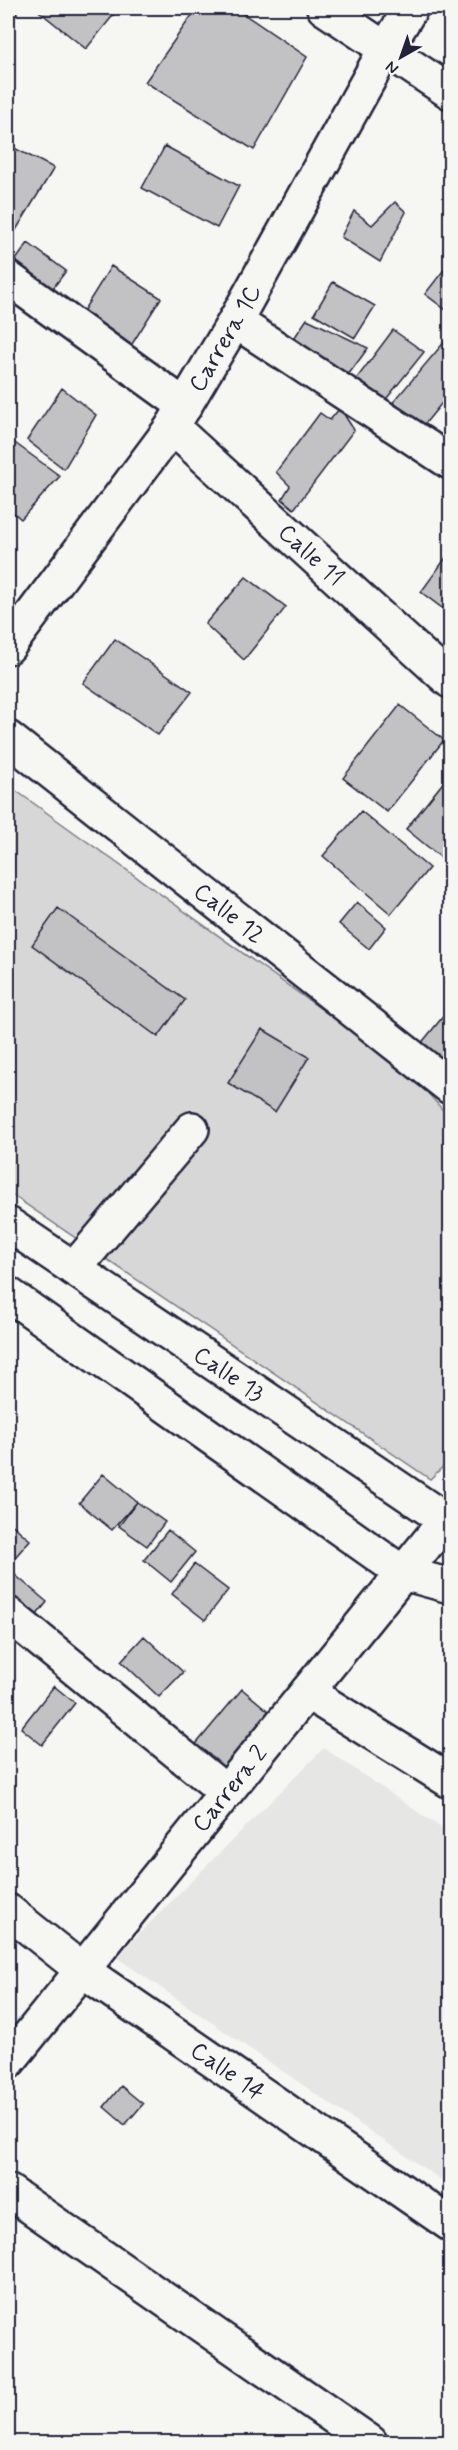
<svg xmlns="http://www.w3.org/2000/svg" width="458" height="2450" viewBox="0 0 458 2450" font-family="Mynerve,sans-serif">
	<rect width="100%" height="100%" fill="#f6f6f2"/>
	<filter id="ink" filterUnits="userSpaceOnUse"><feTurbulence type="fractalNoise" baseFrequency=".0167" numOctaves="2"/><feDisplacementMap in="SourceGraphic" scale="12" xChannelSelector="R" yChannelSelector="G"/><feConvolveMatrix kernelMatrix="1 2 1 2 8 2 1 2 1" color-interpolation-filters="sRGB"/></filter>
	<g filter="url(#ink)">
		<path fill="#e6e6e4" d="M324,1748L450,1834V2186L116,1957Z"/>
		<path fill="#d7d7d7" stroke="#7c7c89" stroke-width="1.5" d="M8,785L409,1072L450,1118V1460L430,1479L8,1192Z"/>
		<path fill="#c2c2c4" stroke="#22223b" stroke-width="1.5" d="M8,8H19L12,22L8,20Z
			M35,8H119L86,49Z
			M197,8H235L307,57L254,150L145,82Z
			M8,145L54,168L8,243Z
			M165,146L239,186L217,228L142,188Z
			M395,202L406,212L380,262L341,237L354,211L372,225Z
			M28,243L66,271L38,308L8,271Z
			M450,262V313L425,294Z
			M111,266L161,298L122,360L72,329Z
			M333,282L375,306L355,338L314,314Z
			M307,319L368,348L340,386L284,353Z
			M393,330L424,352L379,408L351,386Z
			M446,340L450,344V393L415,436L384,413Z
			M62,388L96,415L64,469L27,440Z
			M340,408L354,430L294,509L282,499L290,486L276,472L320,413L330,420Z
			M8,438L60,476L21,519L8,508Z
			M450,552V614L421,592Z
			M246,577L286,607L244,660L205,624Z
			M115,639L192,692L158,735L83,683Z
			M400,705L444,740L387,812L343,778Z
			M450,774V865L406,829Z
			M361,811L429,868L391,914L323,856Z
			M357,902L386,927L369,949L339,924Z
			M58,908L185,1000L158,1037L32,945Z
			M450,1008V1079L415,1051Z
			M262,1029L309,1057L275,1112L228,1083Z
			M103,1474L137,1502L112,1530L79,1503Z
			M137,1502L165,1522L147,1546L119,1526Z
			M8,1521L30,1540L10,1563L8,1560Z
			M168,1530L195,1552L171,1582L144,1560Z
			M194,1564L228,1590L205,1620L172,1594Z
			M14,1574L47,1602L28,1626L8,1608V1582Z
			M144,1636L183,1672L159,1697L121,1661Z
			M54,1686L75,1703L42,1745L21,1728Z
			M242,1689L272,1714L217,1780L187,1755Z
			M121,2086L143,2104L125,2125L104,2107Z"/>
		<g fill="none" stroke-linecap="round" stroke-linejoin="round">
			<defs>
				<g id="minor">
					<path d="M324,8L450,92"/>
					<path d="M8,278L185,406"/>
					<path d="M235,321L450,462"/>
					<path id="s1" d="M172,427L450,681"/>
					<path id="s2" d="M8,647L172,427L235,321L385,50L411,8"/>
					<path id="s3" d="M8,738L450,1087"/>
					<path id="s4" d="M8,1224L450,1523"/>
					<path d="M74,1269L192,1129"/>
					<path d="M8,1294L403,1573L450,1586"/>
					<path d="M8,1614L226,1792"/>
					<path d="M307,1692L450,1781"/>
					<path id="s5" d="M8,1911L82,1970L450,2224"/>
					<path id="s6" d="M8,2062L450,1515"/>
					<path d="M8,2191L370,2442"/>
				</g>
			</defs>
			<use href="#minor" stroke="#22223b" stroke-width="38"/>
			<use href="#minor" stroke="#f6f6f2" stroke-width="33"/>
		</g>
	</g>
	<g text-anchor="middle" stroke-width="4.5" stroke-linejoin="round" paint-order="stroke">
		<g font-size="24" fill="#22223b" stroke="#f6f6f2">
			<text dy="8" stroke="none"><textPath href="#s2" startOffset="378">Carrera 1C</textPath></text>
			<text dy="8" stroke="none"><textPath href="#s1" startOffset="189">Calle 11</textPath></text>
			<text dy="8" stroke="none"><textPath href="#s3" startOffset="282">Calle 12</textPath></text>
			<text dy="8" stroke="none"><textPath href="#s4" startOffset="267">Calle 13</textPath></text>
			<text dy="8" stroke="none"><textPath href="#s6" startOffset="352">Carrera 2</textPath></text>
			<text dy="8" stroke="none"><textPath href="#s5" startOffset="272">Calle 14</textPath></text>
		</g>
	</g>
	<rect width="458" height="2450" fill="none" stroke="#f6f6f2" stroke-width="30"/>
	<rect x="15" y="15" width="428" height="2420" fill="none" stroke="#22223b" stroke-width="2" filter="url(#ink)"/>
	<g transform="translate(401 57) rotate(220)" stroke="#f6f6f2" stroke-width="4.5" paint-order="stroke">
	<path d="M0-4.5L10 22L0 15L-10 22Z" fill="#22223b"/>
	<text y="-9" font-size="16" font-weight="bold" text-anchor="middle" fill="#22223b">N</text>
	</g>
</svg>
